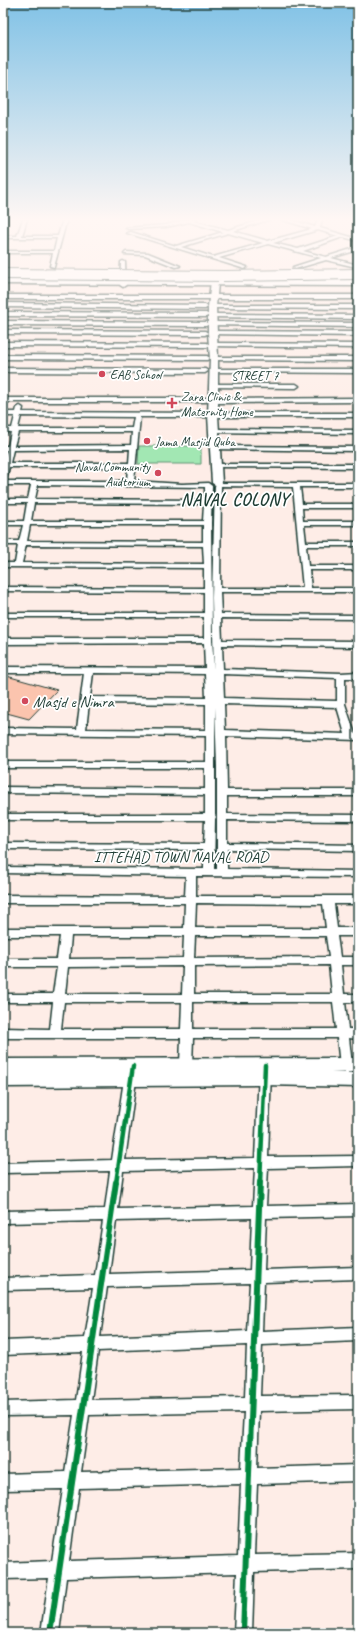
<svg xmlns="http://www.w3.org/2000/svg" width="361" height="1636" viewBox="0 0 361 1636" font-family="Caveat,sans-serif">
	<rect width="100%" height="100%" fill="#feede7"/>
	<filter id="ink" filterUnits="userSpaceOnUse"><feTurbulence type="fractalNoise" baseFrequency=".025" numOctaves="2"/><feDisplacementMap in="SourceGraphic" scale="8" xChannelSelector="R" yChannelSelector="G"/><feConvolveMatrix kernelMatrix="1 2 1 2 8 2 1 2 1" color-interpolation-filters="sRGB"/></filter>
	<g filter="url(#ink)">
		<path fill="#a2e7b3" stroke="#609274" d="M139,446H201V464H138Z"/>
		<path fill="#fbc4ae" stroke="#1f3d34" d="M3,675L57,690L29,719L3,712Z"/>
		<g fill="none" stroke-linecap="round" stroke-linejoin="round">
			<defs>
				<path id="street" d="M23,219H27L22,236H58L63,219H67L54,267L50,266L53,253H3V251H54L57,238H3V236H17Z
					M188,219H197L194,221L228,230L264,219H271L233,231L268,241L312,229L280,219H288L315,227L318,219H322L320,228L358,239V241L343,237L303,251L326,257L358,247V250L331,258L358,265V267H356L326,260L295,269L293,267L321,258L268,244L219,258L247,267L245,269L127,233L131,232L176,246L223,232L189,222L166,227L128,229L126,228L166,225ZM318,230L338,236L298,249L273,243ZM228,233L263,243L213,257L181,247Z
					M126,252L148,253L180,266L176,267L145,255L124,254Z
					M123,261L125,262L126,285L123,287L120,285L121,262Z
					M3,295H358V299H3Z
					M3,303L205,305L208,307L205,309L3,307Z
					M212,305H358V309L210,308V306Z
					M3,312L206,313L209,315L206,317L3,316Z
					M213,314L358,315V319L211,317L210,316Z
					M3,321L206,322L209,324L206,326L3,325Z
					M212,322L358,323V327L210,325V323Z
					M3,330L205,331L208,333L205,335L3,334Z
					M212,331L358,332V336L210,334L209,333Z
					M3,342L207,343L210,345L207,347L3,346Z
					M213,343L358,344V348L211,346L210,345Z
					M3,355L207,356L210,358L207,360L3,359Z
					M214,357H358V361L212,360L211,359Z
					M3,368L205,369L208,371L205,373L3,372Z
					M214,369H358V373L212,372V370Z
					M214,384H296L299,386L296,388L212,387L211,386Z
					M3,398H206L209,400L206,402H3Z
					M358,398V402L214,403L211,401L214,399Z
					M20,406L23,408L22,412L207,413L210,415L213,413H358V417H213L210,415L207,417H140L134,481L182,484L208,483L212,486L211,523L212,640L214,669L212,598L215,486L217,483H358V487H300L302,504H358V508H302L303,521H358V525H304L306,542H358V546H306L308,566H358V570H309L311,588H358V592H220L221,614L358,615V619L221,618L222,640L358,641V647L222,645L223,669L341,673L358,672V678H345V704L355,734H358V740L226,736L227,790H358V796H227V814L358,815V821L227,820V843L358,845V851L227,849V869L358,871V877L196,876V896H358V904H334L337,928H358V936H337L340,957H358V965H341L344,994H358V1002H345L348,1029H358V1039L349,1038L352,1065L350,1068L346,1070L342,1068L340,1065L337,1038H193L192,1065L190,1068L186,1070L182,1068L180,1065L181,1038H3V1028L50,1029L53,1002H3V994H53L57,967H3V959H57L60,936H3V928H184L185,903H3V895L185,896L186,876L3,873V867L204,869V850L3,849V843L204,844L205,820H3V814H205V795L3,793V787L205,789V768H3V762H206V736L3,734V728L77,729L84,673H3V667L205,668L204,643L3,644V638H204V617H3V613H204V592L3,591V587L204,588V568L3,567V563H15L18,545H3V541H19L23,525H3V521H24L27,503H3V499H28L31,485H3V463L7,450H3V446H8L11,432H3V428H12L15,416H3V412H16L17,408ZM21,416L134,417L132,428H18ZM18,432H132L131,445L14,446ZM130,449L129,463H10L13,450ZM9,467H128L127,481H6ZM38,485L205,487V500L35,499ZM221,486L293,487L303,588H220ZM34,503L204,504L203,521H31ZM30,525H203V542L27,541ZM26,545L203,546L204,564L22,563ZM93,673L205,674L206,698L90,697ZM223,674L337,678V701L224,698ZM89,703L206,704V730L86,729ZM224,704L337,707L345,734L225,730ZM215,707L217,766V869H214L215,819L216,817L215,815ZM196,903L323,904L326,928H195ZM71,936H184L183,958L69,959ZM195,936H326L329,957L194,958ZM329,965L332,994H194V966ZM183,966L182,994H65L68,967ZM64,1002H182L181,1029H61ZM193,1002H333L336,1029H193Z
					M214,429L358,430V434L212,432V430Z
					M215,446L358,447V451L213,449V447Z
					M216,464H358V468L214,467V465Z
					M265,1066L269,1068L271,1071L268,1157L358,1156V1166L268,1168L266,1206L358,1204V1216L266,1218L264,1270L358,1267V1279L264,1282L262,1331L358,1327V1341L262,1345L260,1396L358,1395V1409L259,1411L257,1468L358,1465V1481L257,1484L254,1555L358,1553V1569L254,1572L252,1633H234L237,1573L66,1578L59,1633H41L49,1578L3,1579V1563L52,1561L63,1489L3,1490V1474L65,1472L74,1415L3,1416V1402L76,1400L83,1352L3,1355V1341L85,1338L93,1288L3,1290V1278L95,1275L103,1221L3,1223V1211L105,1209L110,1171L3,1173V1163L112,1160L125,1073L127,1070L131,1068L135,1070L137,1073L125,1160L255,1158L259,1071L261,1068ZM255,1168L253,1206L118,1209L123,1171ZM252,1218L250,1270L109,1274L116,1221ZM250,1283L247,1331L100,1337L107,1287ZM247,1345L245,1397L91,1400L98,1351ZM244,1412L241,1468L81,1472L89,1415ZM241,1484L238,1556L69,1561L79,1488Z"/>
				<path id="secondary" d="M211,281H214L218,283L216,307L218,359V415L222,483L217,486L212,483L208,415L210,359L208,333V307Z
					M358,1058V1072H331L358,1073V1087L264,1085L3,1087V1059Z"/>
				<path id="highway" d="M3,278L358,280V286L3,284Z"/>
			</defs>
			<use href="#street" stroke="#1f3d34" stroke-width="3"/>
			<use href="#secondary" stroke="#1f3d34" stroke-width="3"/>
			<use href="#highway" stroke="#1f3d34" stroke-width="3"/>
			<use href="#street" fill="#fff" fill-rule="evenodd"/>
			<use href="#secondary" fill="#fff" fill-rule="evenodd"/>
			<use href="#highway" fill="#fff" fill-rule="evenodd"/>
			<defs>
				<path id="highway-bridge" d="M3,274L225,276L358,274"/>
			</defs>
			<use href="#highway-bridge" stroke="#1f3d34" stroke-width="12" stroke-linecap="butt"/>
			<use href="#highway-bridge" stroke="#fff" stroke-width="10"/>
			<defs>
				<path id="cycleway-far1" d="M116,1183L133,1066
					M260,1183L265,1065"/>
				<path id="cycleway" d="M50,1633L116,1182
					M243,1633L260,1182"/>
			</defs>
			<use href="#cycleway-far1" stroke="#fff" stroke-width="7"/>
			<use href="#cycleway" stroke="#fff" stroke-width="8"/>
			<use href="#cycleway-far1" stroke="#00873e" stroke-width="4.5"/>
			<use href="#cycleway" stroke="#00873e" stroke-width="6"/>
		</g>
	</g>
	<linearGradient id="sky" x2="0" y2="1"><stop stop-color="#81c2e6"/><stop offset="0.49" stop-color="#fff7f4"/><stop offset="1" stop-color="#fff7f4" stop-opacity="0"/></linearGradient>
	<rect width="361" height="448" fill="url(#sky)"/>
	<g fill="#d1495b" stroke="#fff" stroke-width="1.5">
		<circle cx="102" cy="374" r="4"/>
		<path d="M170 397h4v4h4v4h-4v4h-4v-4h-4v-4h4z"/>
		<circle cx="147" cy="441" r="4"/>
		<circle cx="158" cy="473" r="4"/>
		<circle cx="25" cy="701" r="4"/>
	</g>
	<g text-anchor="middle" stroke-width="3.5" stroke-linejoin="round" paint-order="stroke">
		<g font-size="13" fill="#1f3d34" stroke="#fff" text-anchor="start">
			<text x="110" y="379">EAB School</text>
			<text x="181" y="401">Zara Clinic &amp;<tspan x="181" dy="15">Maternity Home</tspan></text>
			<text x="155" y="446">Jama Masjid Quba</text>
			<text x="150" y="471" text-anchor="end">Naval Community<tspan x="150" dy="15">Audtorium</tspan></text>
		</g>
		<g font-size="13" fill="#1f3d34" stroke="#fff">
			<text x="255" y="380">STREET 7</text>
		</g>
		<g font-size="16" fill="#1f3d34" stroke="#fff" text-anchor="start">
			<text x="33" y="707">Masjd e Nimra</text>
		</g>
		<g font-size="16" fill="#1f3d34" stroke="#fff">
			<text x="181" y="862">ITTEHAD TOWN NAVAL ROAD</text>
		</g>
		<g font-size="17" font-weight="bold" letter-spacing="1" fill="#1f3d34" stroke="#fff">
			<text x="235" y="505">NAVAL COLONY</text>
		</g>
	</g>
	<rect width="361" height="1636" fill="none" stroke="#fff" stroke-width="16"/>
	<rect x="8" y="8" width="345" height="1620" fill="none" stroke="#1f3d34" stroke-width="1.5" filter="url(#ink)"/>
</svg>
